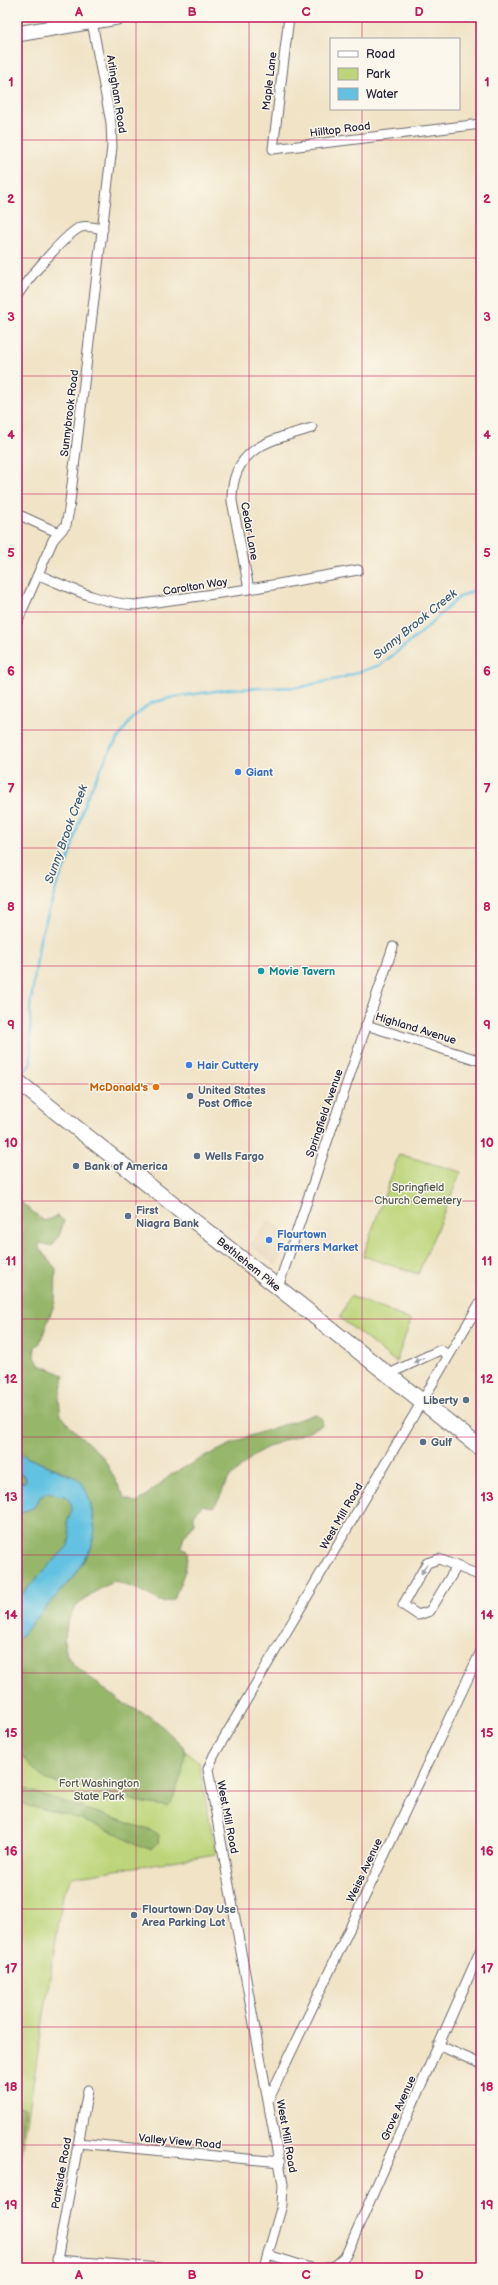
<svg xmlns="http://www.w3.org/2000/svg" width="498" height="2285" viewBox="0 0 498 2285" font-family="'Balsamiq Sans',sans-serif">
	<rect width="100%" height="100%" fill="#fbf7ec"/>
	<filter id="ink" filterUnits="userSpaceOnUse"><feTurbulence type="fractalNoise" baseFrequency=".025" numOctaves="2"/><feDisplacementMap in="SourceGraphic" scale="8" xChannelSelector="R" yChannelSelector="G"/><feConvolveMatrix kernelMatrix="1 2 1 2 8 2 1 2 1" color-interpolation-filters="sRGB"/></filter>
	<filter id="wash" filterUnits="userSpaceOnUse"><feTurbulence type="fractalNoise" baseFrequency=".012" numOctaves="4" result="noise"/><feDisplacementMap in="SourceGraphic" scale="16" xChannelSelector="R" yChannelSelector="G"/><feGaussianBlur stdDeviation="0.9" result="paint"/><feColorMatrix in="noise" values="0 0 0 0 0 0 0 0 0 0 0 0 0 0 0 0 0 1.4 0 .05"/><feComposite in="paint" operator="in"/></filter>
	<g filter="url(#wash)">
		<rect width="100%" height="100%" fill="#f0e3c6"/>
		<path fill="#e7d4b7" d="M269,1221L289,1236L281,1246L285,1250L283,1253L284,1255L276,1266L249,1244Z"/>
		<path fill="#bdd57a" stroke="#707c5a" d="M399,1154L461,1172L418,1274L363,1256Z
			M350,1296L411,1320L396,1362L340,1318Z
			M17,1629L200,1762L199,1764L216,1854L72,1877L63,1895L17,2185Z"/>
		<path fill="#96b66a" stroke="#5c6c52" d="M17,1199L44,1221L58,1216L64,1221L59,1236L52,1246L40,1243L39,1248L56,1269L55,1302L40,1343L35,1347L34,1356L40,1365L64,1375L59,1400L61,1415L71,1427L103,1457L125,1498L137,1503L172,1474L206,1456L249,1436L316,1414L322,1419V1425C301,1437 267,1442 250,1459C245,1463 231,1476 228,1480C221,1490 223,1496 213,1507L202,1505L194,1515V1524L184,1537L181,1546L188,1552L185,1571L174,1599L164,1603L137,1589L114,1581L91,1594L75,1608L68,1621L64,1641L67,1656L73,1664L121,1702L153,1718L183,1746L185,1753L182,1774L172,1801L167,1806C134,1803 104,1793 72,1784C63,1781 54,1784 45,1779C34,1773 28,1759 17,1752V1640L73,1577L83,1562L91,1548L94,1517L85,1488L71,1475L28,1458L17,1451Z
			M17,1471L25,1476L26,1481L17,1484Z
			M46,1493L65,1496L71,1503L72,1510L67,1523L70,1537L68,1546L17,1599V1515L34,1507L40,1497Z
			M17,1784L25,1789L152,1831L159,1835L158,1843L152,1849L138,1846L120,1835L68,1815L28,1806L17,1801Z
			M17,2106L25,2108V2117L17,2162Z"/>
		<path fill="#63c2e1" stroke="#42728e" d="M17,1451L28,1458L79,1479L85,1488L90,1501L95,1531L91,1548L73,1577L17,1640V1599L68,1546L70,1537L67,1523L72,1510L71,1503L65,1496L46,1493L40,1497L34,1507L17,1515V1484L26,1481L25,1476L17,1471Z"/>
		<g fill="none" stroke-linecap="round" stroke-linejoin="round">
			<path stroke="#63c2e1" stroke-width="2.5" d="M20,1077L31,1063L30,1007L40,939L58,882L67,863L86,799L109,752L132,718L151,703L174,697L230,689L301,687L341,678L380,665L420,634L458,598L481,587"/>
		</g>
	</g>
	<g filter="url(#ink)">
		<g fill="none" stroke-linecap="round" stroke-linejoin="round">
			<defs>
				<path id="street" d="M289,17L273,149L481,124
					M17,296C26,281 66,233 81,227C88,225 96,228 103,229
					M17,514L59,533
					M39,575C70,588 101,603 135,605L249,589L358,570
					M249,589L232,501C231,447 271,440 312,428
					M17,622L53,540L66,525L69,510L112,147L111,123L92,22
					M366,1025L481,1061
					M278,1287L393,947
					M389,1374L440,1350L449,1355
					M457,1566L430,1611L418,1615L403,1605L427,1563L439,1559L481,1576
					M438,2045L481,2064
					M88,2090L57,2260L160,2268
					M268,2101L481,1651
					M78,2143L280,2162
					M268,2255L310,2268
					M264,2268L282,2205L283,2184L208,1769L214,1755L481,1301
					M327,2268L334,2266L346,2255L481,1949"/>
				<path id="primary" d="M17,34L117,17
					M17,1081L481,1448"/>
			</defs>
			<use href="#street" stroke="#6a666c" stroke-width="11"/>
			<use href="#primary" stroke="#6a666c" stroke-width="17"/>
			<use href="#street" stroke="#fff" stroke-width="9"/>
			<use href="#primary" stroke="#fff" stroke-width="15"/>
		</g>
		<defs><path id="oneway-solid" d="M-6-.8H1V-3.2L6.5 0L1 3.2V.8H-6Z"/></defs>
		<g fill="#9c9ca7">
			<use href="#oneway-solid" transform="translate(419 1360) rotate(155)"/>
			<use href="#oneway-solid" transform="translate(424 1569) rotate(120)"/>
		</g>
	</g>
	<path fill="none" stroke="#c2185b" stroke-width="1" stroke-opacity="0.55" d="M136,17V2268M249,17V2268M362,17V39M362,109V2268M17,140H481M17,258H481M17,376H481M17,494H481M17,612H481M17,730H481M17,848H481M17,966H481M17,1084H481M17,1201H481M17,1319H481M17,1437H481M17,1555H481M17,1673H481M17,1791H481M17,1909H481M17,2027H481M17,2145H481"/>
	<g fill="#3f7fe0" stroke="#fbf7ec" stroke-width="1.5">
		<circle cx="238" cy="772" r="4"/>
		<circle cx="189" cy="1065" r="4"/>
		<circle cx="269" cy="1240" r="4"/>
	</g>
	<circle fill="#0f9aa8" stroke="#fbf7ec" stroke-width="1.5" cx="261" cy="971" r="4"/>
	<circle fill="#e8710a" stroke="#fbf7ec" stroke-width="1.5" cx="156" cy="1087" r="4"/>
	<g fill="#5c6f8a" stroke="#fbf7ec" stroke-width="1.5">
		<circle cx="190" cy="1096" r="4"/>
		<circle cx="197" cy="1156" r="4"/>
		<circle cx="76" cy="1166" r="4"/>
		<circle cx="128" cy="1216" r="4"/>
		<circle cx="466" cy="1400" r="4"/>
		<circle cx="423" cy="1442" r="4"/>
		<circle cx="134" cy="1915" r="4"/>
	</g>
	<g text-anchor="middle" stroke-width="3" stroke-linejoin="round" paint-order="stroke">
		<g font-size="11" fill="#22223b" stroke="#fbf7ec">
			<text transform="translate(269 81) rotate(-83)" y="4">Maple Lane</text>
			<text transform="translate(117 94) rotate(81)" y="4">Arlingham Road</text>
			<text transform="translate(340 129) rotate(-7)" y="4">Hilltop Road</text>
			<text transform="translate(69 413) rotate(-83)" y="4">Sunnybrook Road</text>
			<text transform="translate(250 531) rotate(80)" y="4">Cedar Lane</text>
			<text transform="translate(195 586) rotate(-9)" y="4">Carolton Way</text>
			<text transform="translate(416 1028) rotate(17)" y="4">Highland Avenue</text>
			<text transform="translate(324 1113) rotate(-71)" y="4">Springfield Avenue</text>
			<text transform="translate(249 1264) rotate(39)" y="4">Bethlehem Pike</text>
			<text transform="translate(341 1516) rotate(-60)" y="4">West Mill Road</text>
			<text transform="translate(228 1817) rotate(79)" y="4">West Mill Road</text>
			<text transform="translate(364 1870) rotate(-65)" y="4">Weiss Avenue</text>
			<text transform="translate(398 2108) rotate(-66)" y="4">Grove Avenue</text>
			<text transform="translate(287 2136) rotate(80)" y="4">West Mill Road</text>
			<text transform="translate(180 2141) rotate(5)" y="4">Valley View Road</text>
			<text transform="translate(61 2173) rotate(-80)" y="4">Parkside Road</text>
		</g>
		<g font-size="11" font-weight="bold" fill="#366cbe" stroke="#fbf7ec" text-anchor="start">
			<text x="246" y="776">Giant</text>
			<text x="197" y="1069">Hair Cuttery</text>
			<text x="277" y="1238">Flourtown<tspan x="277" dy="13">Farmers Market</tspan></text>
		</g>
		<g font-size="11" font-weight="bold" fill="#0d838f" stroke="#fbf7ec" text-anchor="start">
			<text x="269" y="975">Movie Tavern</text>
		</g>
		<g font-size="11" font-weight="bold" fill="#c56008" stroke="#fbf7ec" text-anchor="end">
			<text x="148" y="1091">McDonald's</text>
		</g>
		<g font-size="11" font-weight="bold" fill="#4e5e75" stroke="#fbf7ec" text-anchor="start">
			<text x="198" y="1094">United States<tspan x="198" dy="13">Post Office</tspan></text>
			<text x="205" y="1160">Wells Fargo</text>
			<text x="84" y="1170">Bank of America</text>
			<text x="136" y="1214">First<tspan x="136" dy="13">Niagra Bank</tspan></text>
			<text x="458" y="1404" text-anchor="end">Liberty</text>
			<text x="431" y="1446">Gulf</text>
			<text x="142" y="1913">Flourtown Day Use<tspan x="142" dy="13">Area Parking Lot</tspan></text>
		</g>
		<g font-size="11" fill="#50584e" stroke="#fbf7ec">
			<text x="418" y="1191">Springfield<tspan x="418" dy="13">Church Cemetery</tspan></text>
			<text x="99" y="1787">Fort Washington<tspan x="99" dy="13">State Park</tspan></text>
		</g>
		<g font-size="12" font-style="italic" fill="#395a75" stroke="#fbf7ec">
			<text transform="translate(415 624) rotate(-39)" y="4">Sunny Brook Creek</text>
			<text transform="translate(66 834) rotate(-70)" y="4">Sunny Brook Creek</text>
		</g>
	</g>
	<rect width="498" height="2285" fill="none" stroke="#fbf7ec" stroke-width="44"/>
	<rect x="330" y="38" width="130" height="72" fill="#fbf7ec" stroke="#a4a2a5"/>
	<rect x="338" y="51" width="20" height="6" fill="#ffffff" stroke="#a4a2a5"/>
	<text x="366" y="58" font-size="12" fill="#22223b">Road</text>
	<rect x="338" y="68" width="20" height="12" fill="#bdd57a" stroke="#a4a2a5"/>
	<text x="366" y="78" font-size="12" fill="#22223b">Park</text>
	<rect x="338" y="88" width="20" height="12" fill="#63c2e1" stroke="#a4a2a5"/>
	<text x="366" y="98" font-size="12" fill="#22223b">Water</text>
	<rect x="22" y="22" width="454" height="2241" fill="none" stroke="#c2185b" stroke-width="1.5"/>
	<g font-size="13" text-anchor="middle" font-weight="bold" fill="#c2185b">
		<text x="79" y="16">A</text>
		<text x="192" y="16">B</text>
		<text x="306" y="16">C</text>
		<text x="419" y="16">D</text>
		<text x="11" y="86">1</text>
		<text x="487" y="86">1</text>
		<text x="11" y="203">2</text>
		<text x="487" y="203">2</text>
		<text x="11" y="321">3</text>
		<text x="487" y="321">3</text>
		<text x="11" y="439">4</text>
		<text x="487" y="439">4</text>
		<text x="11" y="557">5</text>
		<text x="487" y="557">5</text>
		<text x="11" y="675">6</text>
		<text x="487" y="675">6</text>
		<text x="11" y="793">7</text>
		<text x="487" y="793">7</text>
		<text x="11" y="911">8</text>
		<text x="487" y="911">8</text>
		<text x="11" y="1029">9</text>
		<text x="487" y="1029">9</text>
		<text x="11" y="1147">10</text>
		<text x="487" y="1147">10</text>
		<text x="11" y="1265">11</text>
		<text x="487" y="1265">11</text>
		<text x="11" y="1383">12</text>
		<text x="487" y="1383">12</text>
		<text x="11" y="1501">13</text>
		<text x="487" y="1501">13</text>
		<text x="11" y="1619">14</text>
		<text x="487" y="1619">14</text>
		<text x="11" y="1737">15</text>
		<text x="487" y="1737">15</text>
		<text x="11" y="1855">16</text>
		<text x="487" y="1855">16</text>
		<text x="11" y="1973">17</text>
		<text x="487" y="1973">17</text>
		<text x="11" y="2091">18</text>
		<text x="487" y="2091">18</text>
		<text x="11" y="2209">19</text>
		<text x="487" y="2209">19</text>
		<text x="79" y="2279">A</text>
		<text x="192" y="2279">B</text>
		<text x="306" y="2279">C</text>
		<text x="419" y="2279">D</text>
	</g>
</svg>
